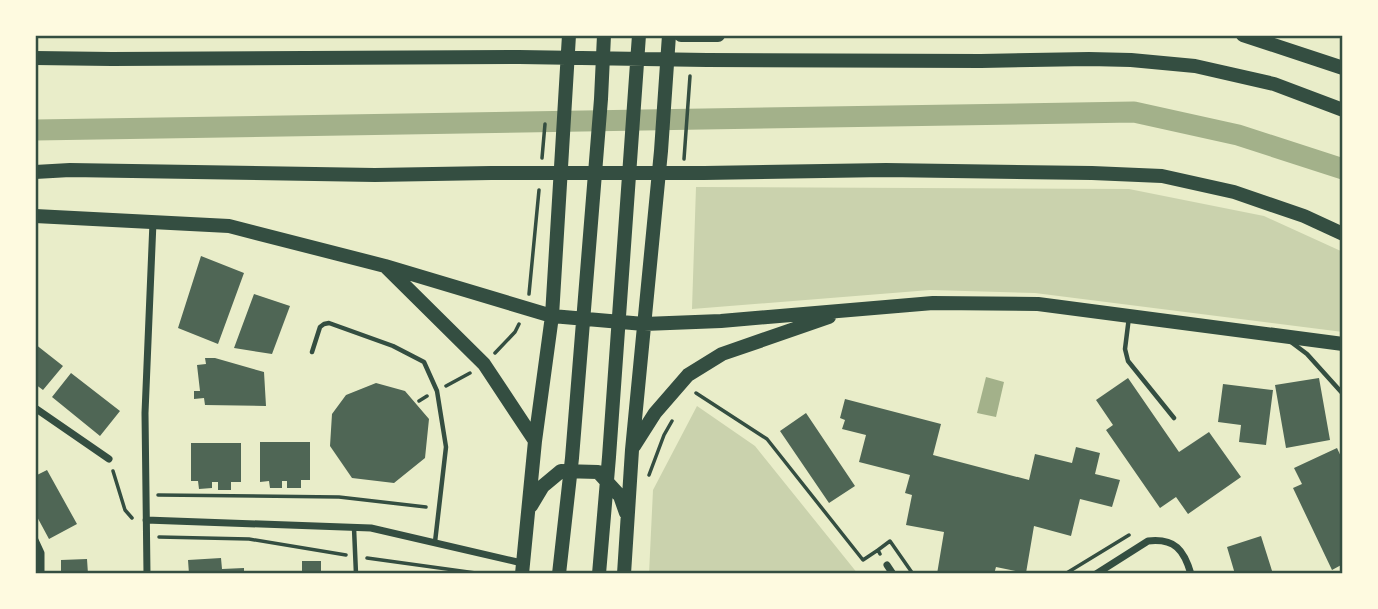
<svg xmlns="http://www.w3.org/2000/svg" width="1378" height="609" viewBox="0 0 1378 609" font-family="'Space Grotesk',sans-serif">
	<rect width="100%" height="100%" fill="#e9edc9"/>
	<path fill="#cad2ad" d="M696,187L1129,189L1264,216L1343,252V332L1035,293L930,290L692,309Z
		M697,406L755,446L858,574H649L653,490Z"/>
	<path fill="#a3b18a" d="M986,377L1004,382L996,417L977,413Z"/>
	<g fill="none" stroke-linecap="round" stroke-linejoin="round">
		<path stroke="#a3b18a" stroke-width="21" d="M35,130L1134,112L1238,135L1343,169"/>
	</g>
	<path fill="#4f6655" d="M201,256L244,273L218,344L178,328Z
		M254,294L290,306L272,354L234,348Z
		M35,344L63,366L43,390L35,384Z
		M205,358H215L264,372L266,406L205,405L204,398L194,399V391H200L197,365L206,364Z
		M71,373L120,411L100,436L52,397Z
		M1128,378L1179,452L1209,432L1241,477L1188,514L1176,497L1160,508L1106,430L1113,425L1096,400Z
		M1319,378L1330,440L1286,448L1275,385Z
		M376,383L405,391L429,419L425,458L394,483L352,478L330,446L332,414L346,395Z
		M1223,384L1273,390L1266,445L1239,442L1241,425L1218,422Z
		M845,399L941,424L933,455L1029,480L1035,454L1072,463L1076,447L1100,453L1095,474L1120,480L1112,507L1080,499L1071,536L1034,526L1026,573L996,567L994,574H937L944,532L906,525L912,495L905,493L910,475L859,462L866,435L842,429L845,420L840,418Z
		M806,413L855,486L829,503L780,431Z
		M260,442H310V480H301V488H287V481H282V488H270L269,481L260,482Z
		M191,443H241V482H231V490H218V482H212V488L199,489L198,481H191Z
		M1337,448L1343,461V564L1332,570L1293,488L1302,484L1294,468Z
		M47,470L77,524L49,539L35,513V476Z
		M1261,536L1273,574H1235L1227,547Z
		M221,558L222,569L244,568V574H189L188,560Z
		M87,559L88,574H61V560Z
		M302,561H321V574H302Z"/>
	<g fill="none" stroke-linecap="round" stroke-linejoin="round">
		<path stroke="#344e41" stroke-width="3.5" d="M1338,35L1343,36
			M542,158L545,124
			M684,159L690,76
			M529,294L539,190
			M495,353L515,332L519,324
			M446,386L470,373
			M696,393L767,439L863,560L878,550L880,554
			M419,401L427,396
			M113,471L125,510L132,518
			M649,475L664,435L672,421
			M158,495L339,497L426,507
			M159,537L249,539L346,555
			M878,550L890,541L913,574
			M367,558L483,574
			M1065,574L1129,535"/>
		<path stroke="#344e41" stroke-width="4.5" d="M1129,317L1125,349L1128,361L1174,418
			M1291,342L1307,354L1343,394
			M312,352L320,327L324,324L329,323L393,346L424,362L437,391L446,447L435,542
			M354,528L356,574"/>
		<path stroke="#344e41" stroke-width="7" d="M35,408L109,459
			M146,520L371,528L522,563
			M35,540L41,553V574
			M887,565L893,574
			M147,574L145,413L153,222
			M1096,574L1148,541C1175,538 1184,550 1191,574"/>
		<path stroke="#344e41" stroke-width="14" d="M681,35H718
			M1243,35L1343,68
			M35,58L112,59L519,57L707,60L981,61L1089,59L1131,60L1195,66L1274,84L1343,110
			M35,172L70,170L375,175L491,173H704L886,170L1092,173L1162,176L1234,192L1304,216L1343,234
			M35,216L229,226L385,266L552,316L644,324L721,321L933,303L1038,304L1343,344
			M386,267L484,364L535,441
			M634,446L655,413L688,375L722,354L829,317
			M531,506L543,486L561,471L598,472L620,496L626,513
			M522,574L535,441L552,316L569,35
			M559,574L572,458L601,99L604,35
			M599,574L609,457L639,35
			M624,574L632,450L661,151L669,35"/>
	</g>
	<rect width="1378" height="609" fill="none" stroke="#fefae0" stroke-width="74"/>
	<rect x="37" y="37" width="1304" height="535" fill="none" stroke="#344e41" stroke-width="2.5"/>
</svg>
